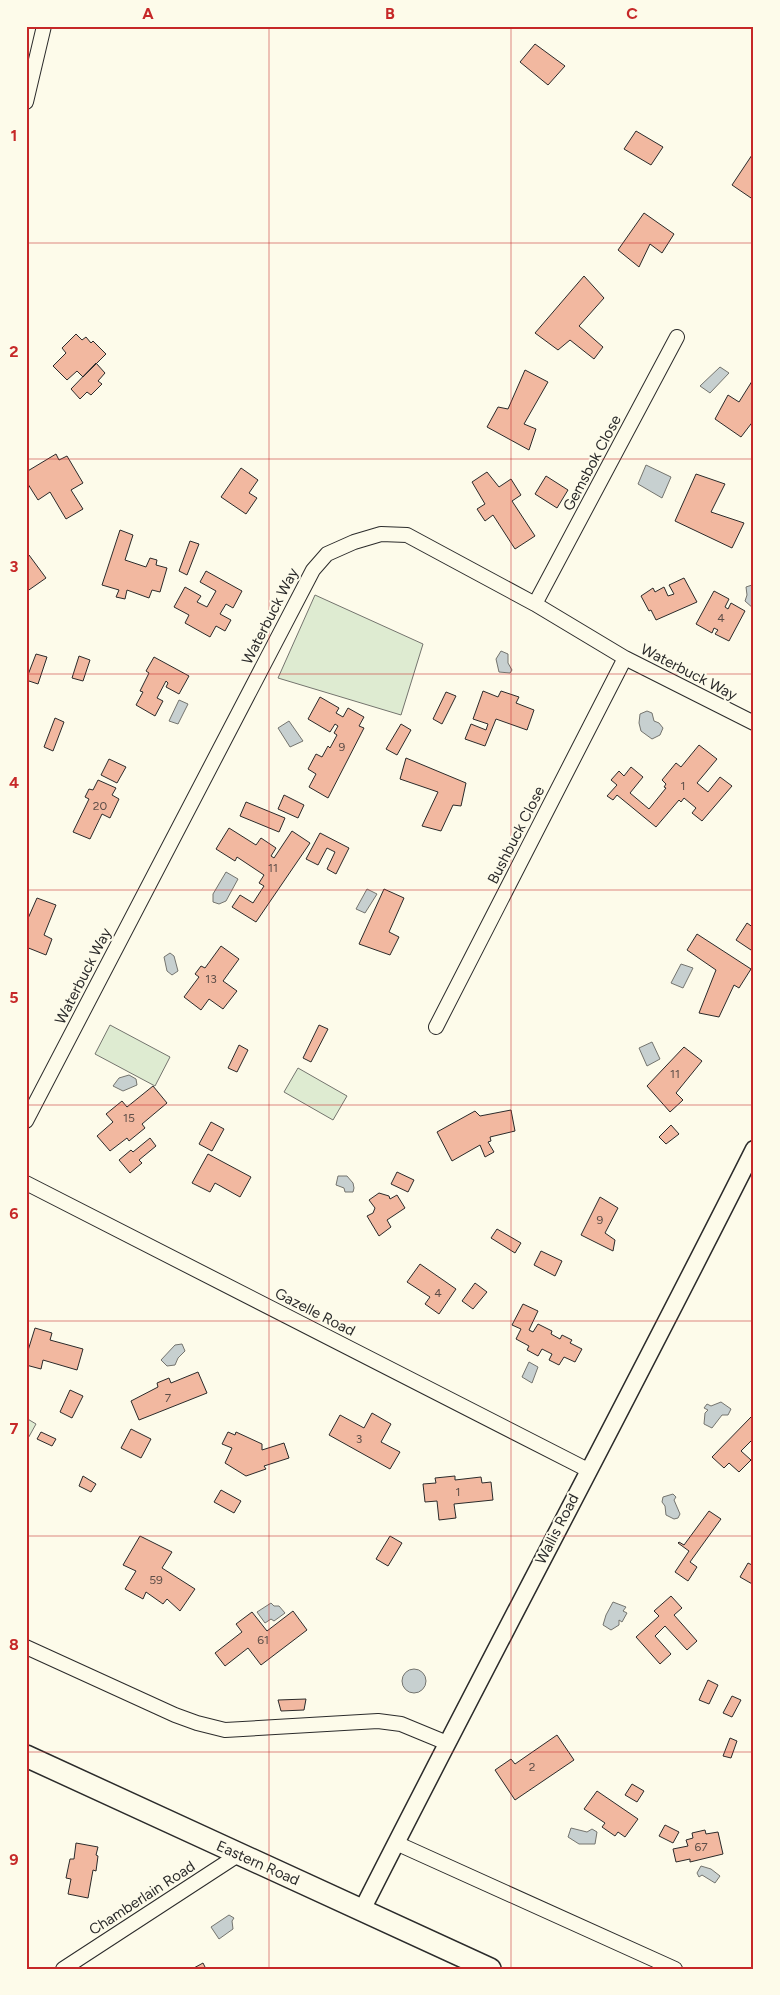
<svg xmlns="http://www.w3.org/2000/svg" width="780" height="1995" viewBox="0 0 780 1995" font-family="Figtree,sans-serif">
	<rect width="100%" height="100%" fill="#fdfbea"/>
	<path fill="#deebd1" stroke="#74746e" d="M315,595L423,644L401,715L278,678Z
		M110,1025L170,1057L155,1086L95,1054Z
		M298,1068L347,1096L333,1120L284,1092Z
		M26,1418L36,1424L26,1442Z"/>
	<path fill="#c7d0d0" stroke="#74746e" d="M720,367L729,373L710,393L700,386Z
		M646,465L671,477L662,498L638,484Z
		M752,585L754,587V609L745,601L747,595L746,587Z
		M501,651L508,654V663L512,670L510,673L499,672L496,659Z
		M179,700L188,704L178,724L169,721Z
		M647,711L652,713L654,721L659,723L663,728L660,735L652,739L641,731L639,723L640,714Z
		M289,721L303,741L290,747L278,728Z
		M226,872L238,879L226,901L219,904L213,902V894Z
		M367,889L377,894L365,913L356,909Z
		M170,953L174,956L178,971L172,975L167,971L164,957Z
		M681,964L693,968L683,988L671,983Z
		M652,1042L660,1059L647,1066L639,1048Z
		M129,1075L136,1079L137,1085L123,1091L113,1086L119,1078Z
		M338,1176H347L353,1183L354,1188L353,1192H345L344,1188L336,1185Z
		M182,1344L185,1351L178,1358L175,1365L167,1366L161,1360L175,1345Z
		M529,1362L538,1367L532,1383L522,1377Z
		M721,1402L731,1409L728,1415H722L712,1428L704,1424L705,1413L708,1410L704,1408L707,1404L711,1406Z
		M673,1494L676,1497L674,1500L680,1514L678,1518L674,1519L666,1515L665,1506L662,1502L663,1497Z
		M613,1602L626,1607L623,1611L627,1613L622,1622L619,1620V1625L611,1630L603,1625L606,1615Z
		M271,1603L274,1606H279L285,1613L274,1621L271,1619L265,1623L257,1612Z
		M402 1681a12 12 0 1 1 24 0a12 12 0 1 1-24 0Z
		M571,1828L587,1832L592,1829L597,1832L595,1844H579L568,1837Z
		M701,1866L711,1869L720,1876L715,1883L702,1875L699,1877L697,1873Z
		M229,1915L234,1918L232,1921L233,1929L219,1939L211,1927Z"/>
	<path fill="#f2b8a0" stroke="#2b2b2b" d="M535,44L565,66L548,85L520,62Z
		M636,131L663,147L651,165L624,149Z
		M754,152V200L732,185Z
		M644,213L674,234L662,253L650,244L639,267L618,250Z
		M584,276L604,298L579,326L603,347L594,359L570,340L558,350L535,333Z
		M76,334L82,340L86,337L91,343L93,341L106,354L83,377L77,371L67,380L53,366L66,353L62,348Z
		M96,363L105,373L98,381L102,384L91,395L87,392L80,399L71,389Z
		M525,370L548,382L524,424L536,429L529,450L487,427L498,407L508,409Z
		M754,378V420L741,437L715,419L728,395L739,402Z
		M56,454L59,460L67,456L83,483L71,490L83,509L66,519L50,492L38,500L26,481V472Z
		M241,468L258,480L249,493L257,498L246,514L221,497Z
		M487,472L499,487L511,479L521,495L512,501L535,536L515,549L493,515L485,521L477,509L485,504L472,482Z
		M696,474L725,484L711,512L744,523L732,548L675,521Z
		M546,476L568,490L557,508L535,494Z
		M120,530L133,535L125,560L146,567L150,558L157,560L156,565L167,568L160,592L152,590L149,598L127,590L125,599L116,597L119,590L102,585Z
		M190,541L199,544L187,575L179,571Z
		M29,555L46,578L26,592V557Z
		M206,571L242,591L233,608L226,604L220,614L231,620L225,631L216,626L210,637L185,623L189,615L174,607L185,587L201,596L197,602L207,607L216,591L200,582Z
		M684,578L697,602L656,620L651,610L649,611L641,596L653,588L655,592L664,587L668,596L674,594L669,585Z
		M714,591L729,599L725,607L728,609L731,603L745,611L729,641L715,634L718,630L714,628L712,633L696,624Z
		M36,654L47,657L38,684L26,680Z
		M79,656L90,660L83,681L72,678Z
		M154,657L189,676L179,694L166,687L168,683L166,681L157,698L163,701L155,716L136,705L143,692L140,691L149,673L146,671Z
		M483,691L498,697L501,691L519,697L516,703L534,710L527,730L496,719L485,746L465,739L471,724L486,730L488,724L473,719Z
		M446,692L456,696L442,724L433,719Z
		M320,697L339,708L336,713L343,717L348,708L364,717L359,726L364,728L328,798L309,787L316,774L308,769L316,754L322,757L328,746L330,748L337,735L334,733L338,726L335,724L330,732L308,719Z
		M55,718L64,722L53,751L44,747Z
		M401,724L411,730L397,755L386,749Z
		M699,745L717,759L697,783L708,792L720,777L732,786L702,821L692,813L696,808L684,798L681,802L679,800L656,827L617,795L613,800L607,796L617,785L611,780L619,771L624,776L631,767L643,777L630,793L649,809L666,788L664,787L666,784L662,780L676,763L681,767Z
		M406,758L466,783L461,806L453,805L441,831L422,826L438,792L400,779Z
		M109,759L126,767L117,783L101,775Z
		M98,780L116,788L112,795L119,799L110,818L102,814L90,839L73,832L89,799L85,797L89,789L93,790Z
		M284,795L304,805L298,818L278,809Z
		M246,802L285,818L279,832L240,816Z
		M229,828L256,845L261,838L276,848L271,856L274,858L292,831L310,843L256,922L232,907L240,895L253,903L264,886L259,883L264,875L237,857L235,861L216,849Z
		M320,833L349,848L336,874L327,869L335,852L327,848L318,865L306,859Z
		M384,889L404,898L389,932L399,937L390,955L359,944Z
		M37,898L56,905L44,935L52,939L46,955L26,947V923Z
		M747,923L754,928V952L736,940Z
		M697,934L751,969L739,988L734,985L719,1017L699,1013L716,970L687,950Z
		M221,946L239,959L223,981L237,991L223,1009L209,999L201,1010L184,997L199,977L195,974L201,966L205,968Z
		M319,1025L328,1029L311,1062L303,1058Z
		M239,1045L248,1050L237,1072L228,1068Z
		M684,1047L702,1061L676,1093L683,1100L670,1112L647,1086Z
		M153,1086L167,1103L142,1124L145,1128L129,1141L127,1138L110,1151L97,1136L113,1122L106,1114L122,1101L127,1107Z
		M511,1110L515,1131L490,1137L491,1141L488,1142L494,1152L485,1157L480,1145L452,1161L437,1132L475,1111L480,1116Z
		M211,1122L224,1129L212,1151L199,1144Z
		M671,1125L679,1134L666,1144L659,1137Z
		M150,1138L156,1146L139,1160L142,1163L130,1173L119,1160L131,1150L133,1152Z
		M208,1154L251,1177L240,1197L215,1183L210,1192L192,1183Z
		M397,1172L414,1180L408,1192L391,1184Z
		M379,1193L389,1196L390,1199L397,1195L405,1208L387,1220L391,1227L379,1236L367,1216L373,1213L375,1208L369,1200Z
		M600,1197L618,1208L605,1233L615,1240L613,1251L581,1235Z
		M497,1229L521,1243L515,1253L491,1238Z
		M541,1251L562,1261L555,1276L534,1265Z
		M420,1264L456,1289L439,1314L425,1304L430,1297L407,1282Z
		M475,1283L487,1292L473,1309L462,1301Z
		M523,1304L538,1311L529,1330L533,1332L538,1324L552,1331L551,1334L560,1339L562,1335L572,1340L570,1343L582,1349L575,1362L564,1357L559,1365L549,1360L552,1354L542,1349L538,1356L527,1350L529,1346L516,1339L521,1329L512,1325Z
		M35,1328L52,1333L50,1340L83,1349L77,1370L43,1360L41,1369L26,1365V1357Z
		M198,1372L207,1393L139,1420L131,1401L158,1387L157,1383L169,1378L171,1383Z
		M70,1390L83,1396L72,1418L60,1412Z
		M372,1413L391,1424L381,1442L400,1452L390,1469L329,1435L340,1415L364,1428Z
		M751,1417L754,1419V1438L741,1451L751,1460L739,1472L729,1463L724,1468L712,1457Z
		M131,1429L151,1439L141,1458L121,1448Z
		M41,1432L56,1439L52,1446L37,1439Z
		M228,1432L235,1435L236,1432L262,1444V1450L284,1443L289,1458L264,1466L266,1469L246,1476L225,1463L232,1448L222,1444Z
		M83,1476L96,1484L91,1492L79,1486Z
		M455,1476V1480L481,1477L482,1483L491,1482L493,1500L454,1504L456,1518L439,1520L437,1501L425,1502L423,1484L436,1483L435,1478Z
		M221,1490L241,1501L234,1513L214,1502Z
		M709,1511L721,1519L690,1562L697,1567L688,1581L675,1572L689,1551L678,1543L679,1542L684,1545Z
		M140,1536L172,1552L162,1568L195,1589L180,1611L167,1599L163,1604L146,1592L143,1599L125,1589L136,1571L123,1565Z
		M390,1536L402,1543L388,1566L376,1559Z
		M748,1563L754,1566V1585L740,1577Z
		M671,1596L682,1608L674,1615L697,1641L687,1650L665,1626L655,1636L671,1654L660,1664L636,1637L659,1616L654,1611Z
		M293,1611L307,1630L261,1665L248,1648L225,1666L215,1653L242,1632L236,1624L252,1612L267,1631Z
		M708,1680L718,1685L709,1704L699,1700Z
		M732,1696L741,1700L732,1717L723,1713Z
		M306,1699L304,1710L281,1711L278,1700Z
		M557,1735L574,1760L515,1800L495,1770L511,1759L515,1764Z
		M730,1738L737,1741L731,1758L723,1756Z
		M632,1784L644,1791L637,1802L625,1795Z
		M597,1791L638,1819L625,1837L618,1832L615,1836L602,1827L605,1823L584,1809Z
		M665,1825L679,1832L673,1843L659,1836Z
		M705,1830L706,1834L718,1832L723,1854L690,1862V1859L676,1862L673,1849L688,1846L686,1840L693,1838L692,1833Z
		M76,1843L98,1847L96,1855L98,1856L96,1871L93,1870L88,1898L68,1894L71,1879L66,1878L70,1859H74Z
		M203,1963L206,1969H192Z"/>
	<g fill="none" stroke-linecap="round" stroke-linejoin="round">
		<defs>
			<path id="minor" d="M26,102L44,26
				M535,604L677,337
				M436,1027L625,658
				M26,1121L313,570L327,554L354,542L381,534L407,535L535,604L625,658L754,723
				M26,1183L588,1470
				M26,1647L175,1715L197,1723L225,1730L378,1721L401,1724L447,1743
				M396,1843L675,1969
				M63,1969L238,1855"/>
			<path id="tertiary" d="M362,1910C491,1655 626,1404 754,1149"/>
			<path id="primary" d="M26,1756L490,1969"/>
		</defs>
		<use href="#minor" stroke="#2b2b2b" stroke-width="16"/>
		<use href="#tertiary" stroke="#2b2b2b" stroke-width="19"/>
		<use href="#primary" stroke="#2b2b2b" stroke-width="24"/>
		<use href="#minor" stroke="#fdfbea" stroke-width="14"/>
		<use href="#tertiary" stroke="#fdfbea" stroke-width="16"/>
		<use href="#primary" stroke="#fdfbea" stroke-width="21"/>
	</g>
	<path fill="none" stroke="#c62828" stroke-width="1" stroke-opacity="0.55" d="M269,26V1969M511,26V1969M26,243H754M26,459H754M26,674H754M26,890H754M26,1105H754M26,1321H754M26,1536H754M26,1752H754"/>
	<g text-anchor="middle" stroke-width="4" stroke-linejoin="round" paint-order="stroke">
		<g font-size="12" fill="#5d4e48">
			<text x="721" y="622">4</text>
			<text x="342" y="751">9</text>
			<text x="683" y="790">1</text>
			<text x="100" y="810">20</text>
			<text x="273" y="872">11</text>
			<text x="211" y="983">13</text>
			<text x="675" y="1078">11</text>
			<text x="129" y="1122">15</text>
			<text x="600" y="1224">9</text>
			<text x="438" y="1297">4</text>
			<text x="168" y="1402">7</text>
			<text x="359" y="1443">3</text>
			<text x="458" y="1496">1</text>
			<text x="156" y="1584">59</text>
			<text x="263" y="1644">61</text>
			<text x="532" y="1771">2</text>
			<text x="701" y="1851">67</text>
		</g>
		<g font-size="15" fill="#2b2b2b" stroke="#fdfbea">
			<text transform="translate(592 463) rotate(-62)" y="5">Gemsbok Close</text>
			<text transform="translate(270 616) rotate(-63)" y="5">Waterbuck Way</text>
			<text transform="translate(689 672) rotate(27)" y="5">Waterbuck Way</text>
			<text transform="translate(516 835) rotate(-63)" y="5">Bushbuck Close</text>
			<text transform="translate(83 976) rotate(-63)" y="5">Waterbuck Way</text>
			<text transform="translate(315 1312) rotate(27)" y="5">Gazelle Road</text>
			<text transform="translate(557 1529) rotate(-63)" y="5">Wallis Road</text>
			<text transform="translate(258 1863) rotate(24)" y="5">Eastern Road</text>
			<text transform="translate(142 1898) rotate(-33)" y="5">Chamberlain Road</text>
		</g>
	</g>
	<rect width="780" height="1995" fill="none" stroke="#fdfbea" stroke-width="55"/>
	<rect x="28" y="28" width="724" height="1940" fill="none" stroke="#c62828" stroke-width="2"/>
	<g font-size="16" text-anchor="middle" font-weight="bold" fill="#c62828">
		<text x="148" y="19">A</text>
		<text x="390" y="19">B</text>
		<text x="632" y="19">C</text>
		<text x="14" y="141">1</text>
		<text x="14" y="357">2</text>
		<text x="14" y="572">3</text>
		<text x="14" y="788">4</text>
		<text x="14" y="1003">5</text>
		<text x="14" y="1219">6</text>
		<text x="14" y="1434">7</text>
		<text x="14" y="1650">8</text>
		<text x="14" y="1865">9</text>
	</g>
</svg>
